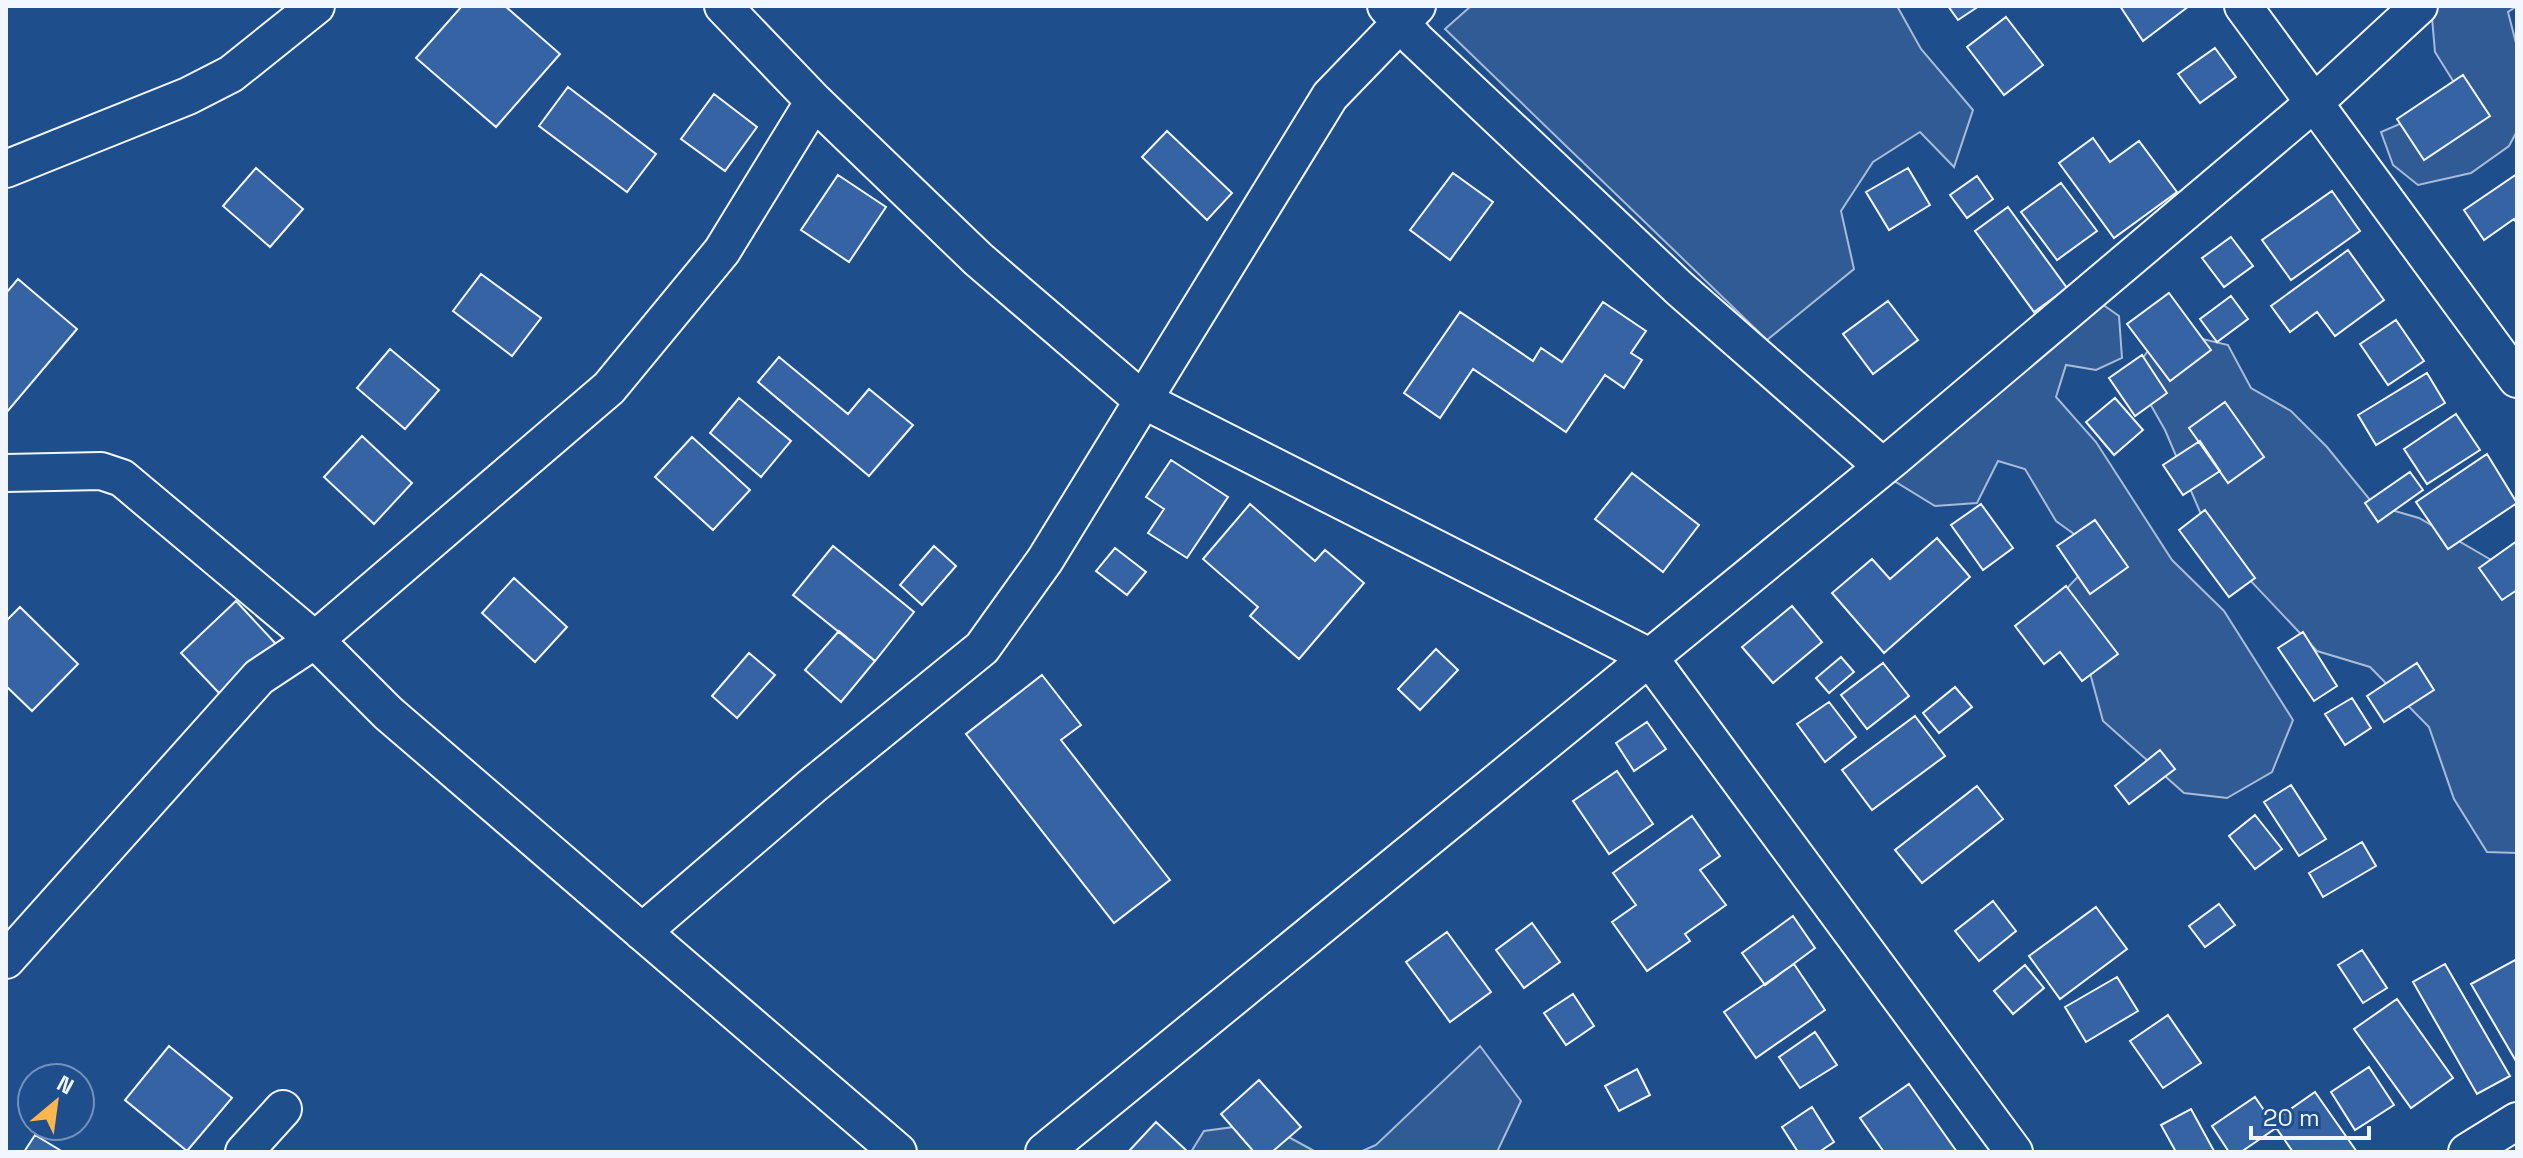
<svg xmlns="http://www.w3.org/2000/svg" width="2523" height="1158" viewBox="0 0 2523 1158" font-family="'Space Grotesk',sans-serif">
	<rect width="100%" height="100%" fill="#1f4e8c"/>
	<path fill="#305b95" stroke="#a8bbd7" stroke-width="2" d="M1471,6H1897L1921,49L1973,110L1954,167L1920,132L1873,162L1841,211L1854,269L1767,340L1445,29Z
		M2431,6H2517L2508,12L2517,47V131L2509,146L2471,173L2418,185L2393,165L2381,132L2423,114L2455,84L2435,52Z
		M2085,292L2119,316L2122,358L2096,370L2066,365L2056,397L2096,442L2172,560L2224,611L2293,720L2272,772L2227,798L2184,793L2103,721L2087,662L2052,614L2069,586L2089,565L2081,539L2056,521L2025,469L1998,461L1977,503L1935,506L1896,482L1889,449Z
		M2173,332L2228,345L2251,388L2291,411L2327,447L2374,505L2419,518L2517,575V853L2487,852L2454,799L2429,727L2370,667L2317,651L2212,540L2165,430L2132,372L2148,351Z
		M1480,1046L1521,1101L1497,1152H1360L1376,1145Z
		M1263,1123L1316,1152H1191L1204,1131Z"/>
	<path fill="#3563a3" stroke="#f2f6ff" stroke-width="2" d="M462,6H505L560,54L496,127L416,58Z
		M1948,6H1979L1958,20Z
		M2120,6H2189L2143,41Z
		M2006,17L2043,65L2004,95L1967,47Z
		M2215,48L2236,77L2200,103L2178,74Z
		M2463,75L2490,116L2424,160L2397,119Z
		M568,87L656,154L627,192L539,126Z
		M714,94L757,127L725,171L681,139Z
		M1167,131L1232,193L1207,220L1142,157Z
		M2093,138L2110,162L2139,141L2177,192L2114,238L2059,163Z
		M256,168L303,209L270,247L223,206Z
		M1908,168L1930,205L1889,230L1866,192Z
		M1453,173L1493,202L1450,260L1410,230Z
		M2517,174V224L2514,219L2484,240L2464,210Z
		M838,175L886,207L849,262L801,230Z
		M1977,176L1993,199L1967,218L1950,195Z
		M2061,183L2097,231L2057,260L2021,212Z
		M2332,191L2360,231L2291,280L2262,240Z
		M2008,207L2067,288L2034,312L1975,231Z
		M2231,237L2253,266L2224,287L2202,258Z
		M2348,250L2384,300L2335,336L2317,312L2290,332L2271,306Z
		M481,274L541,318L512,356L453,311Z
		M18,279L77,329L6,413V293Z
		M2169,293L2211,350L2170,381L2127,324Z
		M2231,296L2248,319L2217,342L2200,319Z
		M1888,301L1918,340L1873,374L1843,334Z
		M1603,302L1646,331L1631,353L1642,360L1624,388L1605,375L1566,432L1473,369L1440,418L1404,393L1460,312L1533,361L1541,348L1562,362Z
		M2396,320L2424,361L2388,385L2360,344Z
		M390,349L439,390L405,429L357,388Z
		M2142,355L2167,393L2135,416L2109,378Z
		M779,357L848,414L869,389L913,425L869,476L758,382Z
		M2427,373L2445,403L2376,445L2358,415Z
		M739,398L791,441L761,477L710,433Z
		M2115,398L2143,430L2114,455L2086,422Z
		M2225,402L2264,457L2228,483L2189,428Z
		M2456,414L2480,450L2427,484L2404,449Z
		M362,436L412,483L374,524L324,477Z
		M692,437L750,490L713,530L655,477Z
		M2200,441L2220,471L2183,495L2163,465Z
		M2487,454L2517,503L2448,549L2416,502Z
		M1171,460L1228,497L1187,558L1148,533L1164,509L1146,497Z
		M2410,472L2423,490L2378,522L2365,503Z
		M1632,473L1699,525L1663,572L1595,519Z
		M1250,504L1315,561L1325,550L1364,583L1299,659L1250,616L1258,607L1203,559Z
		M1981,504L2013,548L1983,570L1951,525Z
		M2205,510L2255,578L2229,597L2179,530Z
		M2095,520L2128,567L2090,594L2057,546Z
		M1937,538L1970,577L1884,653L1832,593L1872,559L1890,579Z
		M2517,541V590L2502,600L2479,568Z
		M833,546L914,612L875,661L793,595Z
		M934,546L956,566L922,605L900,585Z
		M1115,548L1146,572L1127,595L1096,571Z
		M514,578L567,627L535,662L482,613Z
		M2066,586L2118,654L2082,681L2060,652L2044,664L2015,626Z
		M236,601L276,644L221,695L181,653Z
		M1792,606L1822,642L1773,683L1742,647Z
		M20,607L78,664L32,711L6,686V621Z
		M839,631L875,661L841,702L805,670Z
		M2303,632L2337,686L2314,701L2278,648Z
		M1436,649L1458,670L1420,710L1398,689Z
		M749,653L775,675L737,718L712,696Z
		M1841,657L1854,672L1829,693L1816,678Z
		M1883,663L1909,696L1867,729L1841,695Z
		M2417,663L2434,690L2384,722L2367,696Z
		M1042,675L1081,725L1061,740L1170,880L1114,923L966,734Z
		M1955,687L1972,707L1939,733L1923,713Z
		M2352,698L2371,728L2345,745L2325,714Z
		M1829,702L1856,737L1825,762L1797,724Z
		M1915,716L1945,756L1872,810L1842,770Z
		M1647,722L1666,749L1634,771L1616,743Z
		M2160,750L2175,769L2129,804L2115,786Z
		M1617,771L1653,824L1609,854L1573,801Z
		M2291,785L2326,839L2299,856L2264,802Z
		M1977,786L2003,819L1922,883L1895,850Z
		M2255,815L2282,849L2255,869L2229,836Z
		M1692,816L1720,856L1700,870L1726,905L1685,934L1690,941L1647,971L1612,922L1636,905L1613,873Z
		M2362,842L2376,866L2323,897L2309,873Z
		M1993,901L2016,931L1979,961L1955,931Z
		M2219,904L2235,925L2205,947L2189,926Z
		M2096,907L2127,949L2060,999L2029,956Z
		M1793,916L1815,948L1765,985L1742,953Z
		M1532,923L1560,962L1524,988L1496,950Z
		M1447,932L1491,992L1450,1022L1406,962Z
		M2362,950L2387,988L2363,1003L2338,965Z
		M2515,960L2517,964L2516,1061L2471,984Z
		M1794,964L1825,1010L1756,1058L1724,1012Z
		M2445,964L2510,1076L2477,1094L2413,982Z
		M2025,965L2044,988L2013,1014L1994,991Z
		M2117,977L2138,1011L2086,1042L2065,1007Z
		M1573,994L1594,1026L1566,1045L1544,1013Z
		M2397,999L2453,1078L2411,1108L2354,1029Z
		M2168,1015L2201,1063L2163,1088L2130,1041Z
		M1815,1032L1837,1065L1800,1088L1779,1057Z
		M169,1046L232,1098L187,1151L125,1100Z
		M2369,1067L2394,1105L2355,1130L2331,1092Z
		M1637,1069L1650,1095L1619,1111L1605,1086Z
		M1259,1080L1301,1127L1272,1152H1254L1221,1114Z
		M1909,1084L1957,1152H1884L1860,1118Z
		M2315,1092L2357,1152H2293L2272,1122Z
		M2255,1097L2276,1128L2241,1152H2229L2212,1126Z
		M1812,1107L1834,1142L1819,1152H1798L1782,1127Z
		M2191,1109L2214,1151L2212,1152H2176L2161,1125Z
		M1156,1122L1188,1152H1128Z
		M35,1135L63,1152H24Z"/>
	<g fill="none" stroke-linecap="round" stroke-linejoin="round">
		<defs>
			<path id="minor" d="M723,6L814,101L978,259L1141,399L1648,656L2014,1152
				M1386,6L1416,40L1680,289L1883,467
				M2243,6L2517,379
				M6,169L188,96L231,74L316,6
				M6,473L101,471L122,478L315,640L388,713L898,1152
				M642,932L812,786L982,648L1045,560L1330,96L1417,6
				M6,960L259,677L315,640L609,388L722,251L814,101
				M244,1152L283,1109
				M1044,1152L1895,457L2314,103L2419,6
				M2467,1152L2517,1121"/>
		</defs>
		<use href="#minor" stroke="#f2f6ff" stroke-width="40"/>
		<use href="#minor" stroke="#1f4e8c" stroke-width="36"/>
	</g>
	<rect width="2523" height="1158" fill="none" stroke="#f2f6ff" stroke-width="16"/>
	<g transform="translate(56 1102) rotate(29)"><circle r="38" fill="#1f4e8c" stroke="#7391ba" stroke-width="2"/>
	<path d="M0-6L14 30L0 20L-14 30Z" fill="#ffb74d"/>
	<text y="-12" font-size="22" font-weight="bold" text-anchor="middle" fill="#f2f6ff">N</text>
	</g>
	<path d="M2251 1126v12h118v-12" fill="none" stroke="#f2f6ff" stroke-width="4"/>
	<text x="2263" y="1126" font-size="24" fill="#f2f6ff" stroke="#1f4e8c" stroke-width="6" paint-order="stroke">20 m</text>
</svg>
